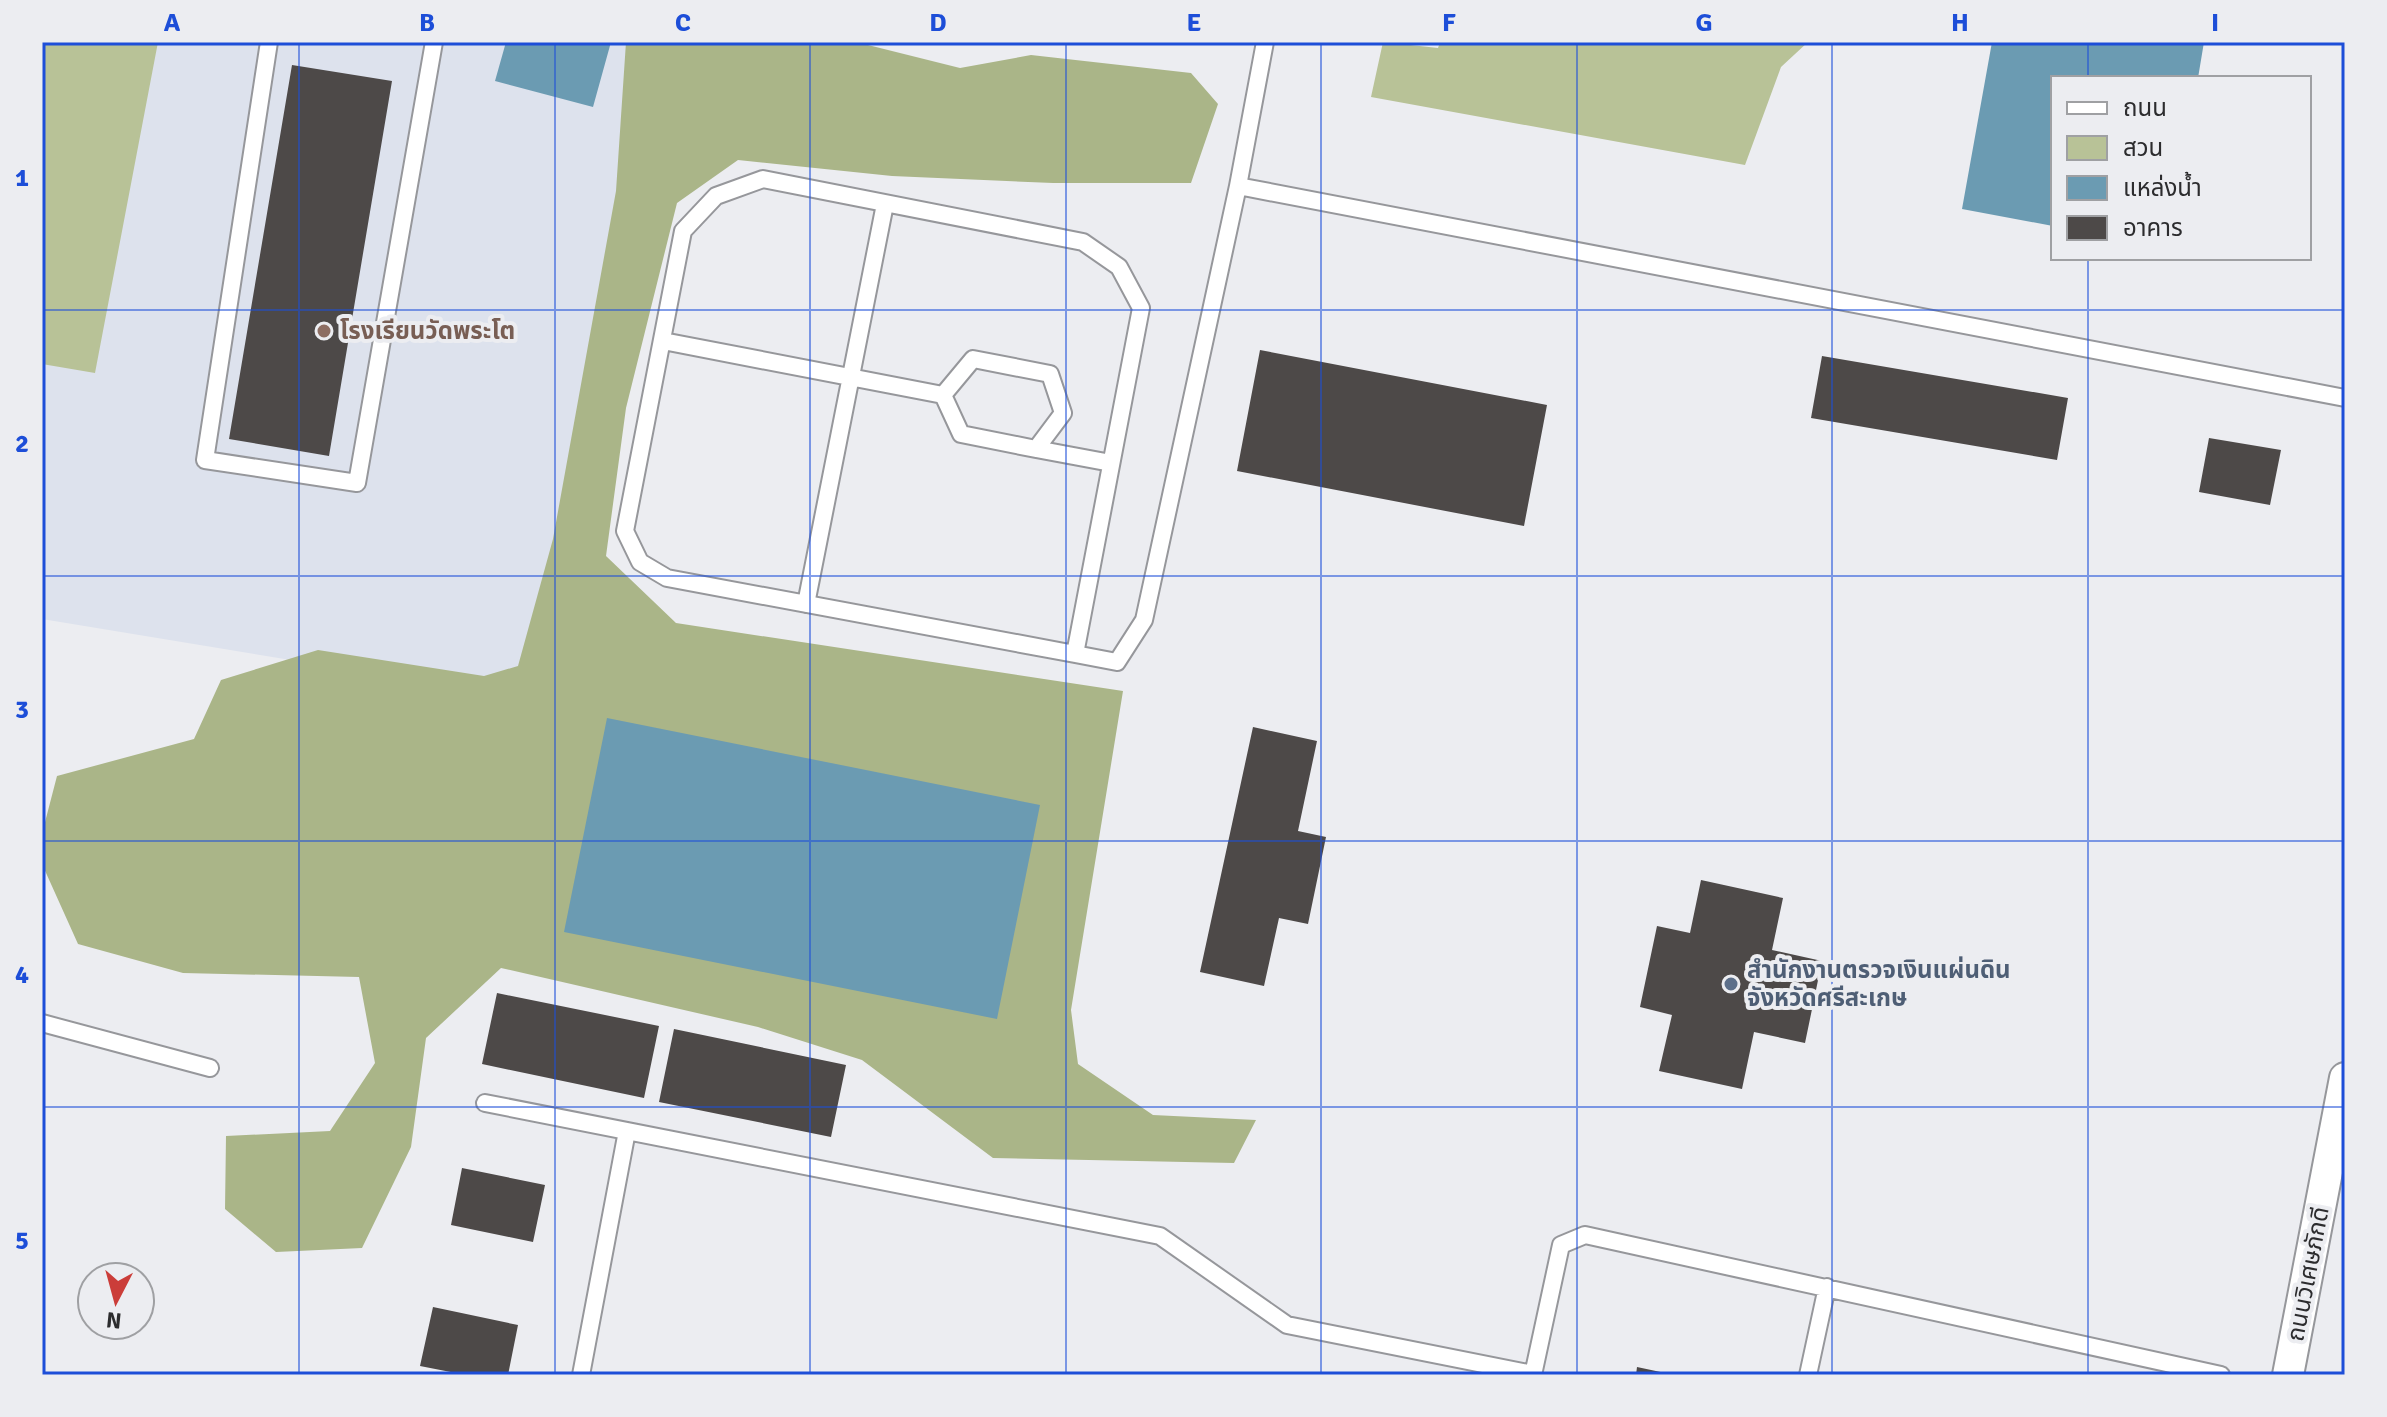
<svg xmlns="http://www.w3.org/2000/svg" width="2387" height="1417" viewBox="0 0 2387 1417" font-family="Signika,'Noto Sans Thai',sans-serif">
	<rect width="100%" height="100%" fill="#ecedf1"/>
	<path fill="#dde2ed" d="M42,42H664L534,700L42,619Z"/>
	<path fill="#b8c297" d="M42,42H158L95,373L42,364Z
		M1383,42L1438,48L1440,42H1808L1781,67L1745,165L1371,97Z"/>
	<path fill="#aab588" d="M626,42H856L960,68L1031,55L1191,73L1218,104L1191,183H1053L892,176L738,160L677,203L626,408L606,556L676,623L1123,691L1071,1010L1078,1064L1153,1115L1256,1120L1234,1163L993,1158L862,1060L758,1027L501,968L426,1038L411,1147L362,1248L276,1252L225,1209L226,1136L330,1131L375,1063L359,977L183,973L78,944L42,864L44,826L57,776L194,739L221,680L318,650L484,676L518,666L553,539L616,191Z"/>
	<path fill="#6b9bb2" d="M506,42H611L593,107L495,81Z
		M1992,42H2204L2198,78H2053V226L1962,209Z
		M607,718L1040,805L997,1019L564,932Z"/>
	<path fill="#4d4948" d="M292,65L392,81L329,456L229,439Z
		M1260,350L1547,405L1524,526L1237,471Z
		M1822,356L2068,398L2057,460L1811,418Z
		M2209,438L2281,450L2270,505L2199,492Z
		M1253,727L1317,741L1298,831L1326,837L1308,924L1279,918L1264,986L1200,972Z
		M1701,880L1783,898L1772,950L1822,961L1805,1043L1754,1032L1742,1089L1659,1071L1672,1015L1640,1007L1657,926L1690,933Z
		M497,993L659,1026L644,1098L482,1064Z
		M674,1029L846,1065L831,1137L659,1102Z
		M462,1168L545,1185L533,1242L451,1225Z
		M433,1307L518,1325L508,1375H466L420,1366Z
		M1637,1367L1670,1374V1375H1636Z"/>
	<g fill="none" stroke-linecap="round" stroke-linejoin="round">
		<defs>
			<path id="lane" d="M269,42L205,460L357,483L434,42
				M1238,186L1265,42
				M663,341L943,395
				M973,359L1050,374L1063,413L1036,449L961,434L943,395Z
				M1036,449L1111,463
				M806,604L885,204
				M1075,654L1141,308L1119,267L1083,242L763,179L716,196L683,231L625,531L640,562L667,578L1075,654L1117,662L1144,620L1238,186L2345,398
				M42,1023L210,1068
				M485,1103L1160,1236L1287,1325L1533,1374
				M581,1375L627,1131
				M1533,1375L1561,1245L1585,1235L2221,1375
				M1808,1375L1827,1287"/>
			<path id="street" d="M2288,1375L2345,1078"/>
		</defs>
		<use href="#lane" stroke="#96979b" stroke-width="20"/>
		<use href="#street" stroke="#96979b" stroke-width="34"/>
		<use href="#lane" stroke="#fff" stroke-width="16"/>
		<use href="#street" stroke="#fff" stroke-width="30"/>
	</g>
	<path fill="none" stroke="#1d4ed8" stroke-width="2" stroke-opacity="0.55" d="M299,42V1375M555,42V1375M810,42V1375M1066,42V1375M1321,42V1375M1577,42V1375M1832,42V1375M2088,42V78M2088,258V1375M42,310H2345M42,576H2345M42,841H2345M42,1107H2345"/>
	<circle fill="#8d6e63" stroke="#ecedf1" stroke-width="3" cx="324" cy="331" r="8"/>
	<circle fill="#5c6f8a" stroke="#ecedf1" stroke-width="3" cx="1731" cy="984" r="8"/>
	<g text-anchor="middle" stroke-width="8" stroke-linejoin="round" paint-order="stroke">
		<g font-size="24" font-weight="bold" fill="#785e54" stroke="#ecedf1" text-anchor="start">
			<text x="340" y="339">โรงเรียนวัดพระโต</text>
		</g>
		<g font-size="24" font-weight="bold" fill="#4e5e75" stroke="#ecedf1" text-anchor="start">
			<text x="1747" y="978">สำนักงานตรวจเงินแผ่นดิน<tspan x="1747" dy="28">จังหวัดศรีสะเกษ</tspan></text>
		</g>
		<g font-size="24" fill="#2c2c2e" stroke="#ecedf1">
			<text transform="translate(2308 1274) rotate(-79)" y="8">ถนนวิเศษภักดี</text>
		</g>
	</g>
	<rect width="2387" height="1417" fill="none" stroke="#ecedf1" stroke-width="88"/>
	<rect x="2051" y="76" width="260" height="184" fill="#ecedf1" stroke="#9fa0a3" stroke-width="2"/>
	<rect x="2067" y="102" width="40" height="12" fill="#ffffff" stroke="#9fa0a3" stroke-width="2"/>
	<text x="2123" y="116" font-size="24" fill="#2c2c2e">ถนน</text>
	<rect x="2067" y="136" width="40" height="24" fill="#b8c297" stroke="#9fa0a3" stroke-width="2"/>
	<text x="2123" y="156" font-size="24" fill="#2c2c2e">สวน</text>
	<rect x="2067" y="176" width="40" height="24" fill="#6b9bb2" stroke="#9fa0a3" stroke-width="2"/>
	<text x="2123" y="196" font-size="24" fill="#2c2c2e">แหล่งน้ำ</text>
	<rect x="2067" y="216" width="40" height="24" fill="#4d4948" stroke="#9fa0a3" stroke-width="2"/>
	<text x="2123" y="236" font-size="24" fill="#2c2c2e">อาคาร</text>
	<g transform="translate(116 1301) rotate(186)"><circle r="38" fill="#ecedf1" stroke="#9fa0a3" stroke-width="2"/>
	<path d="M0-6L14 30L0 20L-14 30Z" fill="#cb3d39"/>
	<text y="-12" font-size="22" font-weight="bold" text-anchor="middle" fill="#2c2c2e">N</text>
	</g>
	<rect x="44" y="44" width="2299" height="1329" fill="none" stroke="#1d4ed8" stroke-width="3"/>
	<g font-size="26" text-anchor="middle" font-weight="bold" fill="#1d4ed8">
		<text x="172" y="31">A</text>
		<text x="427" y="31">B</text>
		<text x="683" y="31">C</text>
		<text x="938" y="31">D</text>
		<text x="1194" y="31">E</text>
		<text x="1449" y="31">F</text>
		<text x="1704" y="31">G</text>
		<text x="1960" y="31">H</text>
		<text x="2215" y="31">I</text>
		<text x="22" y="186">1</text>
		<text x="22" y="452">2</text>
		<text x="22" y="718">3</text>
		<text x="22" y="983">4</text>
		<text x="22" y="1249">5</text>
	</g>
</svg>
